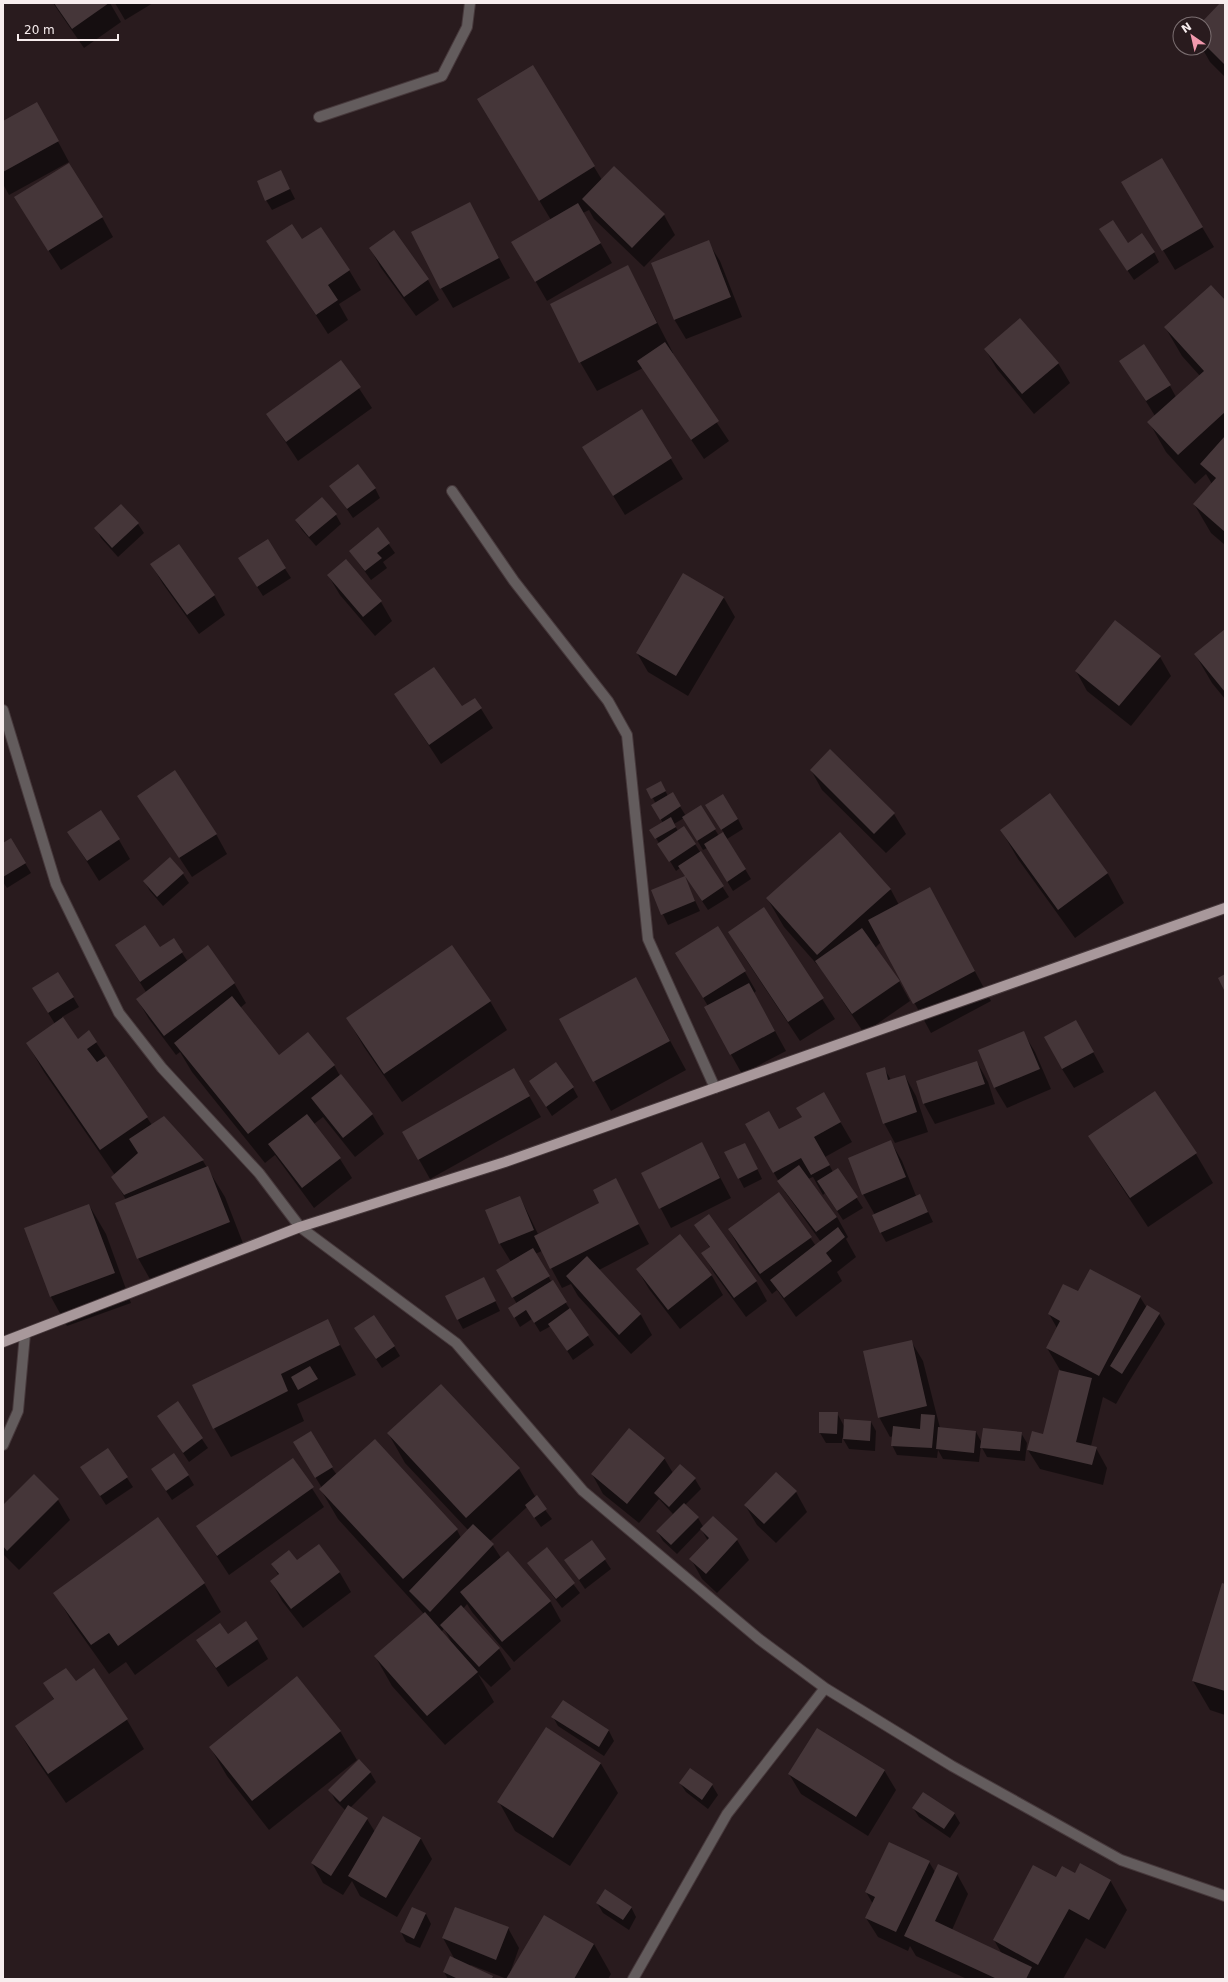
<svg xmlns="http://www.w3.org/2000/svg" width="1228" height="1982" viewBox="0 0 1228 1982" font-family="'DejaVu Sans',sans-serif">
	<rect width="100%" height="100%" fill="#291b1e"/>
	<path fill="#0007" fill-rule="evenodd" d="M53,3H110L121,22L84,48Z
		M115,3H153L125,20Z
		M1221,3H1225V77L1210,62L1202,48H1204V24H1201Z
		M533,66L602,180L664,215L675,235L644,267L594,219L589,210L583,213L612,263L547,301L513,243L551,220L496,129Z
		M3,122L48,123L69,162L9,195L3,184Z
		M286,181L295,199L272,210L266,200Z
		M1134,202L1202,227L1214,247L1175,270Z
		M469,203L510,278L453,308L441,288Z
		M27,217H102L113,237L61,270Z
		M1100,230L1128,244L1154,252L1159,262L1134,280Z
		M268,241H302L349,270L361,290L339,304L348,320L328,334Z
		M708,242L720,261L742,317L686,339L674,319Z
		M370,248L428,280L439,300L416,316L381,268Z
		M628,266L673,353L671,354L729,441L704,459L643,368L597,391L580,362Z
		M1225,302V545L1211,533L1194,504L1212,484L1206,474L1195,484L1166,452L1149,422L1155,416L1121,361L1170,386L1176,397L1200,376L1182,356L1165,327Z
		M985,349L1058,363L1070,383L1034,414L997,369Z
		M341,361L372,408L298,461L267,414Z
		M642,411L683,479L625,515L583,447Z
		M331,486L375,488L380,498L353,518Z
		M121,505L138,524L144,533L118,557L101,538L96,528Z
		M336,515L341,524L316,546L302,530L296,521Z
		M378,529L395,553L383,562L387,568L371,580L350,551Z
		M267,541L291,578L263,596L245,568Z
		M151,564L214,595L225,615L199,634L163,584Z
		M328,575L381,602L392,621L375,636L340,595Z
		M724,598L735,617L688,696L648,672L637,653Z
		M1225,630V699L1212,683L1195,654Z
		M1160,657L1171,676L1131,726L1087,691L1076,671Z
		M395,694L462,708L475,699L493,728L441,764Z
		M811,770L894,814L906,834L886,853L822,790Z
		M661,783L668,796L672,794L686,816L701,807L719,836L724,833L712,815L738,819L743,829L727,839L751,879L733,891L707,848L703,850L684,818L674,824L678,831L695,844L729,897L708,910L680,868L676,871L651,830L663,823L653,806L656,804L648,789Z
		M1050,794L1108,874L1124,903L1075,938L1018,859L1001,830Z
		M139,796L216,834L227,854L192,877Z
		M69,833L119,840L130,859L99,881Z
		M840,833L891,890L899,905L946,918L991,1001L931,1033L881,942L875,948L899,981L910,1001L864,1033L821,969L784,927L767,898Z
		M3,844L25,863L31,873L7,888L3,882Z
		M170,859L183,874L189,883L163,906L150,891L144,881Z
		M684,878L700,911L668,925L652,891Z
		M764,909L835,1019L800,1041L741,952Z
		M173,939L188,962L234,983L246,1003L240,1008L279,1057L334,1065L340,1076L372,1114L384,1134L355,1157L323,1117L314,1124L340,1159L352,1178L314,1208L275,1155L265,1163L192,1072L180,1052L176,1055L149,1019L137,999L146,992L116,945L160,948Z
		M745,972L756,991L754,993L786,1051L742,1074L705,1008L708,1006L688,973Z
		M636,978L686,1070L611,1111L560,1019Z
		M73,997L79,1007L62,1017L78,1040L89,1032L152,1125L163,1117L203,1161L225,1197L246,1251L155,1288L138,1258L126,1200L113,1177L115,1175L44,1072L27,1043L55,1024L39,998Z
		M490,1001L507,1030L402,1102L364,1047L347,1018Z
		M1023,1032L1035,1052L1051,1089L1007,1108L995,1088L980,1051Z
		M1087,1041L1104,1072L1074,1088L1062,1069Z
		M977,1062L988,1082L995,1104L935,1124L924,1104L917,1082Z
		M884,1068L891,1080L905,1076L916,1096L928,1132L895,1143L884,1123Z
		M514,1069L541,1117L430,1179L404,1133Z
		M573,1088L578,1097L552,1116L536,1091Z
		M824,1094L852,1142L825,1157L833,1172L838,1169L863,1208L843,1220L825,1193L823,1195L813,1177L808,1179L837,1217L848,1237L846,1239L856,1257L837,1272L842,1281L796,1317L777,1290L772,1294L740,1249L729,1230L779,1193L816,1246L821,1242L785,1192L746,1125L779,1131L803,1117Z
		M1090,1136L1196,1154L1213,1183L1148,1227L1107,1165Z
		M891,1142L902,1161L916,1196L920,1195L933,1222L886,1242L881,1233L875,1215L863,1194Z
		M702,1143L731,1198L671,1228L642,1173Z
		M726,1153L750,1154L762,1179L744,1188Z
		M615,1180L649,1244L599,1270L641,1315L652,1335L631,1354L578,1296L571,1284L562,1288L542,1251L535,1254L551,1281L594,1345L573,1360L551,1326L540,1332L532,1319L520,1327L515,1318L509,1309L517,1304L497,1270L511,1262L500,1244L486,1211L520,1197L538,1234L601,1203Z
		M89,1205L106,1234L131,1303L67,1326L51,1297L25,1228Z
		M696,1225L756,1281L767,1301L746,1317L714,1273L703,1253L710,1248Z
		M680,1236L712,1276L723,1295L680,1329L649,1289L637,1269Z
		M489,1288L500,1311L463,1329L458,1320Z
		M1079,1292L1140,1297L1147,1308L1148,1307L1159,1314L1165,1324L1128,1383L1116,1404L1103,1397L1091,1446L1096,1448L1107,1468L1103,1485L1040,1469L1028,1450L1044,1435L1060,1370L1047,1348L1057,1328L1049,1314Z
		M327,1320L356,1375L297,1404L304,1421L231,1457L214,1428Z
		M356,1329L394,1346L400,1356L382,1368Z
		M911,1341L923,1361L940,1428L976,1432L982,1443L1021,1433L1027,1443L1025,1461L987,1457L981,1446L979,1462L943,1459L938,1450L937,1458L897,1455L892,1445L893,1436L890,1437L879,1417Z
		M441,1385L519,1469L536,1498L552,1519L541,1527L527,1507L490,1541L501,1558L550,1601L561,1621L514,1662L472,1612L467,1604L463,1609L499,1649L511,1669L491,1687L478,1674L494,1702L445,1745L392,1686L375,1656L424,1614L338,1519L321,1490L322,1488L300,1452L332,1468L337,1475L457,1530L461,1538L468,1530L405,1463L388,1433ZM444,1629L451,1641L441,1632Z
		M177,1402L208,1448L189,1462L158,1416Z
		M837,1413L844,1426L871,1422L876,1431L875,1451L849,1449L842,1437V1443H826L820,1433Z
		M108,1449L133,1487L106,1505L81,1467Z
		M664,1458L673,1473L680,1466L695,1479L701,1489L685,1505L698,1518L704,1528L713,1517L737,1540L749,1560L717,1593L702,1579L691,1559L708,1541L701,1529L677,1554L663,1541L657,1531L673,1514L659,1499L639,1523L603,1494L592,1474Z
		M293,1459L324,1507L229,1575L197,1526Z
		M188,1475L194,1485L172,1500L158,1479Z
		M796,1492L807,1512L776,1543L757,1525L745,1505Z
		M58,1500L70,1520L19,1570L3,1554V1506Z
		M319,1545L340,1573L351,1592L303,1628L282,1601L271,1581L279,1576L272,1564L297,1562Z
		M546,1548L580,1593L562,1608L528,1563Z
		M605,1560L611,1569L585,1589L566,1561Z
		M204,1583L221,1612L135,1675L126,1662L109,1674L72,1622L55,1593Z
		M1225,1585V1715L1210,1710L1193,1681Z
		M228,1635L257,1639L268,1659L228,1687L197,1640Z
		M93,1670L127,1720L144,1749L66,1803L33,1755L16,1726L54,1700L45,1683L76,1682Z
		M563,1702L609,1731L614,1741L604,1756L558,1726L553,1717Z
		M546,1728L601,1764L618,1793L570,1866L515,1831L499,1802Z
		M340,1731L357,1760L269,1830L227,1776L210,1747Z
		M690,1769L712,1785L718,1795L708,1809L686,1792L680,1783Z
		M884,1770L896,1790L868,1836L801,1794L789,1774Z
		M370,1772L376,1782L350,1808L367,1819L375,1832L383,1818L421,1839L432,1859L397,1917L360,1896L352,1881L343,1895L323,1883L312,1863L346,1811L335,1800L330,1790Z
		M913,1808L954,1813L960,1823L950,1838L919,1817Z
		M929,1862L935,1872L957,1874L968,1894L952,1930L1002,1954L994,1940L1057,1878L1075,1875L1110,1880L1127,1910L1105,1949L1086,1938L1063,1979H967L916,1956L910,1946L908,1951L878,1937L866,1918L873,1904L866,1892Z
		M597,1903L631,1907L636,1917L629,1930L603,1913Z
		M426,1914L431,1924L420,1948L406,1942L401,1932Z
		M508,1928L519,1948L510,1973L594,1944L611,1974L608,1979H507L471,1965L470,1966L493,1977L494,1979H448L444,1972L455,1960L443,1938Z"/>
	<path fill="#453639" d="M54,3H109L72,29Z
		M1220,3H1225V65L1204,44V24H1200Z
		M533,65L595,166L539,201L477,99Z
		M37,102L59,141L3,172V121Z
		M1162,158L1203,227L1162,251L1121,182Z
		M69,163L103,217L48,251L14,197Z
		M614,166L665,214L632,248L582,199Z
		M281,170L290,189L265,201L257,181Z
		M470,202L499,258L440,289L411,232Z
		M578,203L601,243L535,282L511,242Z
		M1113,220L1128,243L1142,233L1155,252L1127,271L1099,229Z
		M292,224L302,239L321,227L350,270L328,285L338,300L316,315L266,241Z
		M394,230L429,279L404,297L369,248Z
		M709,240L731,297L674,320L651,263Z
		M628,265L657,323L579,363L550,304Z
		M1211,285L1225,300V412L1178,455L1147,422L1204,371L1164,327Z
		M1020,318L1059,363L1022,394L984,349Z
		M665,342L719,421L691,440L637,361Z
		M1144,344L1171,385L1146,401L1119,361Z
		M341,360L361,387L286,442L266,414Z
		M642,409L672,458L613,496L582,447Z
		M1225,436V532L1193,504L1216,478L1200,464Z
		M358,464L376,488L347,509L329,486Z
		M322,497L337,514L309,537L295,520Z
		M121,504L139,523L112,548L94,528Z
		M378,527L390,543L377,553L382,558L365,571L349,551Z
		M268,539L286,568L257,587L238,558Z
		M179,544L215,595L187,615L150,564Z
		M346,559L382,601L363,617L327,575Z
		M683,573L724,597L676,676L636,653Z
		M1115,620L1161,656L1119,706L1075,671Z
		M1225,629V692L1194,654Z
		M434,667L462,706L475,698L482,708L429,745L394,694Z
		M830,749L895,813L874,834L810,770Z
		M175,770L217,834L179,858L137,796Z
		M661,781L666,791L651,799L646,789Z
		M673,792L681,806L660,820L651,805Z
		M1050,793L1108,873L1058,910L1000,830Z
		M723,794L738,819L721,830L705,805Z
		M701,805L716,829L697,841L682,817Z
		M101,810L120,839L87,861L67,832Z
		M671,817L676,827L655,839L649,830Z
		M684,826L696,844L669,862L657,844Z
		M723,832L746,869L727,882L704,844Z
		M840,832L891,889L817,955L766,898Z
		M11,838L26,863L3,877V843Z
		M701,851L724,886L702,901L678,866Z
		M170,857L184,873L157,897L143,881Z
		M685,876L695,901L661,915L651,890Z
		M930,887L975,971L913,1004L868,920Z
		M764,907L824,998L788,1022L728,932Z
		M145,925L160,947L174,938L183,952L140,982L115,945Z
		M718,926L746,971L703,998L675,953Z
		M862,928L900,981L852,1014L815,961Z
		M208,945L235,983L164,1036L136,999Z
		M452,945L491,1001L384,1074L346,1018Z
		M58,972L74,997L48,1013L32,988Z
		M1225,974V992L1218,978Z
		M636,977L670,1041L593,1082L559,1019Z
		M749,983L775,1031L730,1055L704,1007Z
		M232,996L279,1055L308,1032L335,1065L248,1134L174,1043Z
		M63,1017L78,1039L89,1030L97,1042L87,1049L97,1062L106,1056L148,1117L100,1150L26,1043Z
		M1076,1020L1094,1052L1062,1069L1044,1037Z
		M1024,1031L1040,1069L994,1088L978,1050Z
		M977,1061L985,1084L923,1104L916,1081Z
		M556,1062L574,1087L546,1107L529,1081Z
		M885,1067L888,1080L905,1075L917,1112L883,1124L866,1073Z
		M514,1068L530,1096L418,1160L402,1132Z
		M341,1074L373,1114L343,1138L311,1098Z
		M1155,1091L1197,1153L1130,1198L1088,1136Z
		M824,1092L841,1122L814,1137L830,1165L811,1175L801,1158L773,1173L745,1124L769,1111L779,1129L802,1117L796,1108Z
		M307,1114L341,1158L302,1188L268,1144Z
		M164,1116L204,1160L124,1195L111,1177L138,1153L129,1139Z
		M891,1140L906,1177L862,1195L848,1158Z
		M702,1142L720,1178L659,1209L641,1173Z
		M745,1143L758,1169L738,1179L724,1152Z
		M799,1165L837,1217L816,1232L777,1181Z
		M208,1166L230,1222L137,1259L115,1203Z
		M838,1168L858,1197L837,1211L817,1181Z
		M616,1178L639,1224L550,1269L534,1236L599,1203L593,1190Z
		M779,1192L812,1237L760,1274L728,1229Z
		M920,1194L928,1212L880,1233L872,1215Z
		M520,1196L534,1230L499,1244L485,1210Z
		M89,1204L115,1273L50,1297L24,1228Z
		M709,1214L757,1281L734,1298L701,1253L710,1247L694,1225Z
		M838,1227L845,1237L826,1253L832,1261L784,1298L770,1280Z
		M680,1234L712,1275L668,1310L636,1269Z
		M533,1248L550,1276L512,1298L496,1270Z
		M587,1256L641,1314L619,1335L566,1276Z
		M1090,1269L1141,1296L1099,1376L1046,1348L1060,1321L1048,1314L1063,1284L1078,1291Z
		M484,1277L496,1301L457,1320L445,1296Z
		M553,1280L567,1302L534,1323L526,1310L514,1318L508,1308Z
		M1147,1305L1160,1313L1122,1374L1110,1366Z
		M570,1308L589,1335L567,1351L548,1324Z
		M374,1315L395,1346L376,1359L354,1328Z
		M328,1319L340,1345L281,1374L288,1391L213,1429L192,1385Z
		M912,1340L927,1406L878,1418L863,1351Z
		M310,1366L318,1379L298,1390L291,1377Z
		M1059,1370L1092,1378L1076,1442L1097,1447L1092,1465L1027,1450L1032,1431L1043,1434Z
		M441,1384L520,1468L466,1518L387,1433Z
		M178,1401L203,1438L183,1453L157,1416Z
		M819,1412H838L837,1434L819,1433Z
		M921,1414L935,1415L932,1448L891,1446L893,1426L920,1429Z
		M844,1419L871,1421L870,1441L843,1439Z
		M938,1427L976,1431L974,1453L936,1449Z
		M629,1428L665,1458L627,1504L591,1474Z
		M983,1428L1022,1432L1020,1451L980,1448Z
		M311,1431L333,1467L315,1478L293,1442Z
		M375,1439L458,1529L403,1579L319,1489Z
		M108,1448L128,1477L100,1496L80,1467Z
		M174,1453L189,1475L166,1491L151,1469Z
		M293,1458L314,1487L217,1556L196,1526Z
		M680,1464L696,1478L669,1507L654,1493Z
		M776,1472L797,1491L764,1524L744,1505Z
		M34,1474L59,1499L7,1551L3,1546V1505Z
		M537,1495L547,1509L534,1518L525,1505Z
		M684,1503L699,1517L671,1545L656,1531Z
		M713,1516L738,1539L706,1574L689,1559L709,1538L700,1529Z
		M158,1517L205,1583L118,1646L109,1633L91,1645L53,1593Z
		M473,1524L494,1544L430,1612L409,1591Z
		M592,1540L606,1559L579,1580L564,1560Z
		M319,1544L340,1572L291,1609L270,1581L279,1574L271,1564L289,1550L297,1560Z
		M547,1547L575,1583L556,1599L527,1563Z
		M508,1551L551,1601L502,1642L460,1592Z
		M1222,1583L1225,1584V1691L1192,1681Z
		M461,1605L500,1648L479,1667L440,1625Z
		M425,1612L478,1672L427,1716L374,1656Z
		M246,1621L258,1639L216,1668L196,1640L220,1623L228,1634Z
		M66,1668L76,1681L94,1668L128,1719L48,1774L15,1726L54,1699L43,1683Z
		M297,1676L341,1731L252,1801L209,1747Z
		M563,1700L609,1730L599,1747L551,1717Z
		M546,1727L601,1763L553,1838L497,1802Z
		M817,1728L885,1770L856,1817L788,1774Z
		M359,1759L371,1772L340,1802L328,1790Z
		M690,1768L713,1784L702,1800L679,1783Z
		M923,1792L955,1813L944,1829L912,1808Z
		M348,1805L368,1818L331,1876L311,1863Z
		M383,1816L421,1838L386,1898L348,1876Z
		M889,1842L930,1861L896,1932L865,1918L875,1897L865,1892Z
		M1080,1863L1111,1880L1089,1920L1069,1909L1038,1965L993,1940L1033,1865L1056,1877L1062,1866L1075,1873Z
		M938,1864L958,1873L935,1921L1032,1967L1026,1979H997L904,1936Z
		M605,1889L632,1907L623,1920L596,1903Z
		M412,1907L426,1913L414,1939L400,1932Z
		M455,1907L509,1927L496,1960L442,1938Z
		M544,1915L594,1944L574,1979H506Z
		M450,1956L493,1976L492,1979H458L443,1972Z"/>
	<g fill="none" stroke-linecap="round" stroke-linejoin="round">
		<defs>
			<path id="minor" d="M319,117L442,76L467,27L470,3
				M452,491L514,581L608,701L627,735L648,939L715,1088
				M3,710L56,884L119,1013L162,1068L259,1173L300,1227L456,1343L583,1491L759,1639L825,1688L952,1766L1121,1860L1225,1896
				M3,1445L18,1411L25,1334
				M633,1979L727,1814L825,1688"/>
			<path id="major" d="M3,1342L300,1227L505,1162L1225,908"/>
		</defs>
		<use href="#minor" stroke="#46383b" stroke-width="12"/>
		<use href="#major" stroke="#46383b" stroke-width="12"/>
		<use href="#minor" stroke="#635c5d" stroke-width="10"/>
		<use href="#major" stroke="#a8989b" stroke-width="10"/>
	</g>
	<rect width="1228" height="1982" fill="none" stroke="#f7edee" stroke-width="8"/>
	<g transform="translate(1192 36) rotate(326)"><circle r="19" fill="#291b1e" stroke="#7b6f71"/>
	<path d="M0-3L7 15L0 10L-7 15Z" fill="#f29aae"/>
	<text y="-6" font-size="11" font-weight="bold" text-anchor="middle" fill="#f7edee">N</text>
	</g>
	<path d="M18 34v6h100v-6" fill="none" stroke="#f7edee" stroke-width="2"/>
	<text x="24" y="34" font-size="12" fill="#f7edee" stroke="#291b1e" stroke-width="3" paint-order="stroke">20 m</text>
</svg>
